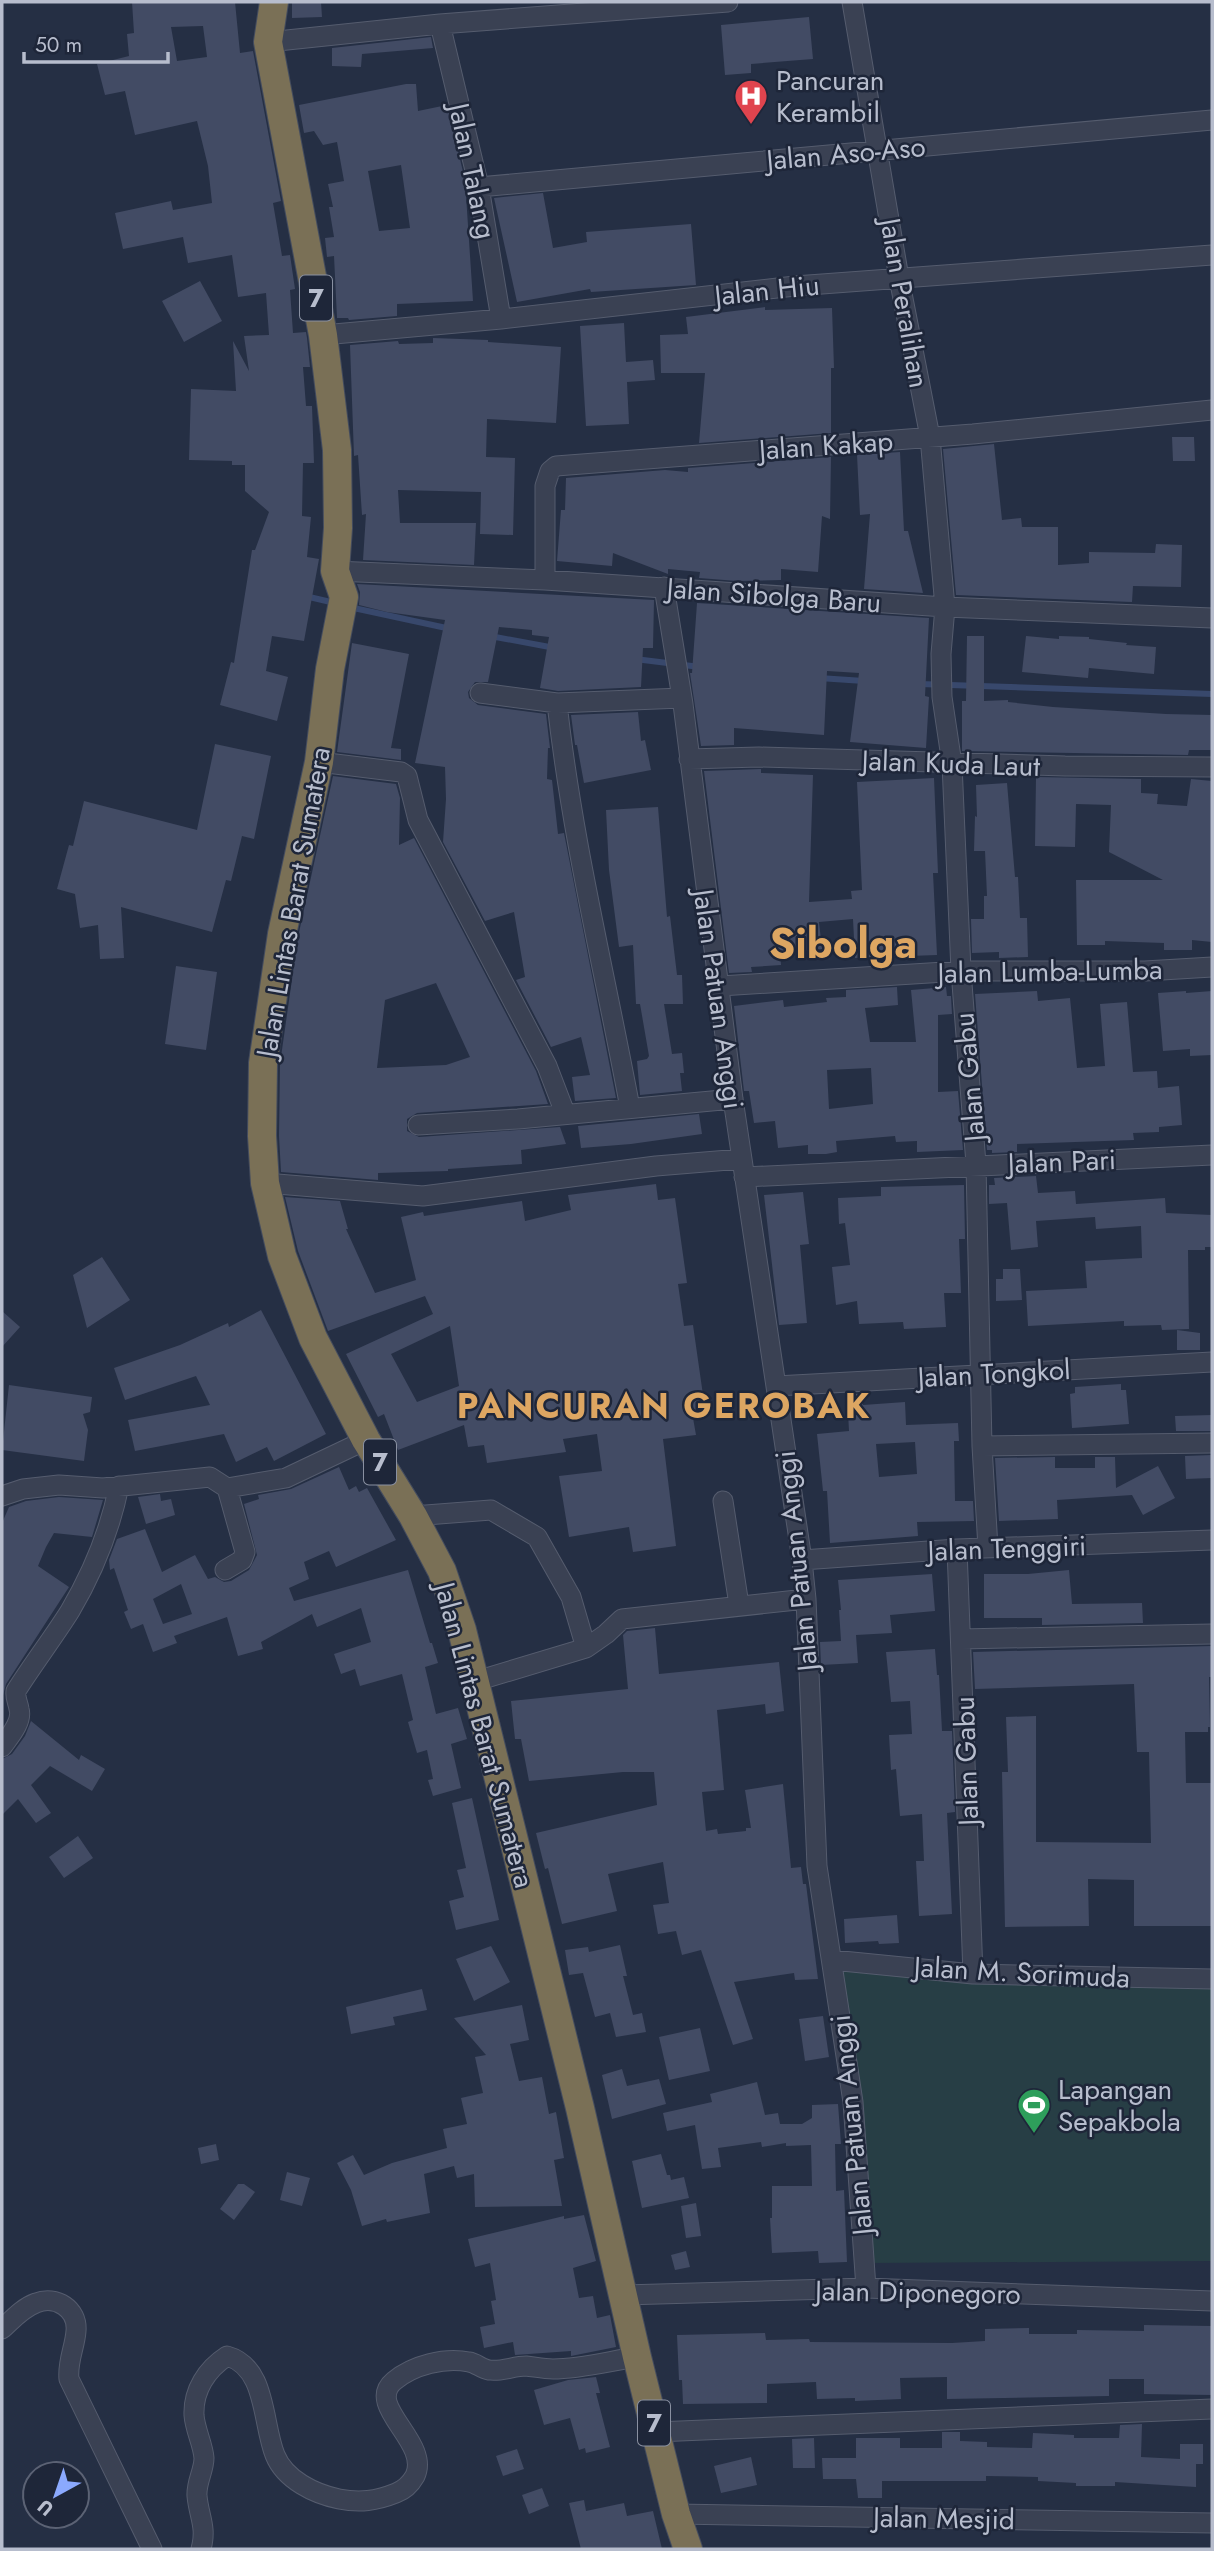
<svg xmlns="http://www.w3.org/2000/svg" width="1214" height="2551" viewBox="0 0 1214 2551" font-family="Jost,sans-serif">
	<rect width="100%" height="100%" fill="#252f44"/>
	<path fill="#273e45" d="M832,1960L1212,1978V2261L866,2263Z"/>
	<g fill="none" stroke-linecap="round" stroke-linejoin="round">
		<path stroke="#38486c" stroke-width="6" d="M305,596L335,603
			M349,607L451,629
			M490,636L555,648
			M635,659L700,667
			M819,678L864,681
			M920,684L1212,694"/>
	</g>
	<path fill="#424b64" fill-rule="evenodd" d="M132,2H235L240,53L253,51L281,201L273,203L282,256L290,255L295,289L290,290L293,333L306,332L307,338L310,367H303L306,406H312L314,463H303L302,516L311,517L307,557L319,559L304,641L272,636L266,671L288,677L277,721L220,705L231,662L234,663L252,550H255L269,512L245,491V465H232V461L189,460L191,389L236,391L233,341L249,371L244,336L269,335L266,293L238,297L232,255L188,263L183,237L123,249L115,213L171,201L173,210L212,203L208,166L197,121L135,135L125,91L105,95L97,64L129,56L127,34L134,33ZM203,26L207,57L177,61L171,27Z
		M292,2H321L322,17L292,18Z
		M809,17L813,59L751,64V73L725,75L721,25Z
		M431,37L433,48L362,54L361,67L332,66V48Z
		M406,84H416L418,111L447,105L465,180L473,301L397,304V316L349,320L348,318H337L334,256L327,257L325,238L334,237L329,207H333L328,184L344,181L337,142L323,145L314,131L304,133L299,105ZM401,165L410,228L379,231L368,171Z
		M543,193L553,248L587,242L586,232L691,224L696,285L591,292L590,289L517,302L494,198Z
		M200,281L222,321L184,342L162,301Z
		M765,307V310L832,308L834,368H831V433L699,443L705,373H661L660,335L688,334L686,317Z
		M624,323L626,362L653,360L655,380L627,382L629,424L586,426L580,326Z
		M433,338L488,340V342L561,347L556,423L487,419L486,457L515,458L513,535L480,534L481,492L398,490L400,523H476L474,565L363,560L366,514L362,515L358,455L354,456L350,345L398,341L399,344L433,343Z
		M1172,437H1194L1195,461H1173Z
		M994,444L1002,520L1021,518L1022,527H1058V565L1089,563V552L1155,553L1156,544L1182,545L1181,587L1133,586L1132,602L956,595L943,449Z
		M900,452L904,531H908L923,593L864,589L870,514L860,515L857,455Z
		M831,457L830,519L822,516L818,572L781,569V580L737,581L699,578L700,572L668,569V574L613,553L612,566L557,561L561,510H565L566,478L665,470L688,472V468Z
		M357,584L654,600L653,648H643L641,687L558,691L540,688L549,637L532,635V630L499,627L488,682H475L468,692L469,698L478,705L546,714L550,748H548L547,779L552,780L558,834L564,833L616,1098L575,1101L572,1077L590,1075L581,1037L551,1047L516,980L525,977L514,912L485,921L443,842L446,799L445,767L415,763L445,620L387,612L359,605L360,592Z
		M697,603L929,618L925,696L929,697L926,748L850,742L859,673L827,671L824,735L734,728V745L701,746L690,673H692Z
		M967,636H984V701L1008,700V702L1053,707L1166,714L1212,715V750H1189L1188,755L962,751V701H966Z
		M1026,636L1059,639V636L1089,637V639L1127,643L1126,645L1156,647L1154,674L1089,668L1088,678L1022,672Z
		M352,643L409,654L391,748L401,749V760L337,752Z
		M638,712L641,741L645,740L651,770L584,783L577,745H575L571,715Z
		M215,744L271,756L254,839L242,836L231,881L226,880L212,932L121,907L124,958L100,959L98,925L80,928L75,894L57,889L69,845L73,846L84,801L197,830Z
		M761,769V773L813,775L809,902L852,899L851,891L862,890L857,782L934,778L938,873H933L937,955L855,958L853,919L819,922L822,949L780,953L781,965L751,967L752,972L729,973L704,771Z
		M333,776L396,784L400,798L399,845L414,838L536,1071L548,1104L417,1113L407,1119V1131L419,1137L560,1127L566,1144L521,1150L522,1164L448,1169V1171L378,1173V1180L281,1172L279,1136L280,1064L298,937ZM436,983L470,1057L446,1065L377,1068L385,1000Z
		M1036,777L1141,779V793L1158,794L1157,804L1187,806L1191,779L1212,781V942L1192,940V950H1164V943L1105,941V945H1077L1076,880H1163L1109,852L1111,805L1076,804L1075,847L1035,846Z
		M1007,783L1015,877H1018L1020,918H1027L1028,957L999,958V952L972,953L971,919H984V896H987L985,851H974L975,816L977,817L976,785Z
		M658,807L667,917L670,916L677,975H682L683,1004H664L672,1054L682,1053L684,1073H680L682,1091L640,1095L637,1061L647,1059L649,1056L640,1004H636L633,945L619,947L609,870L606,810Z
		M176,966L217,972L206,1050L165,1044Z
		M897,987L898,1005L865,1008L870,1042H916L911,990L946,987L947,996H951L952,1014L938,1015V1092L958,1091L963,1150L917,1152V1141L896,1142L895,1136L836,1141L837,1152L826,1154H808V1145L778,1148L775,1121L754,1123L749,1091H744L734,1006L783,1000L784,1007L827,1002L826,998L846,997V990ZM871,1068L873,1104L829,1109L827,1070Z
		M1037,991L1038,1001L1070,998L1077,1068L1105,1066L1100,1004L1127,1002L1133,1072L1157,1071L1158,1088L1179,1086L1182,1125L1159,1127V1132L1133,1133L1134,1140L1017,1144V1152L992,1153V1150H987L975,994Z
		M1186,991V993L1212,991V1055L1190,1056V1049L1163,1051L1158,993Z
		M699,1114L702,1134L631,1144L581,1148L578,1126Z
		M1036,1176L1038,1193L1075,1191L1076,1204L1165,1198L1166,1213L1212,1215V1247H1205V1250H1188L1189,1329L1162,1330L1161,1325L1124,1326V1321L1028,1326L1026,1291L1087,1288L1085,1261L1142,1258L1141,1226L1096,1229L1095,1217L1036,1221L1038,1247L1011,1250L1007,1203L989,1204V1185H995L994,1178Z
		M656,1184L658,1200L675,1198L687,1283L678,1284L684,1326L693,1325L706,1416L693,1418L696,1435L663,1439L676,1546L633,1552L629,1527L569,1537L559,1476L602,1471L597,1434L563,1439L566,1452L487,1463L484,1445L468,1447L464,1425L398,1450L384,1414L378,1417L346,1354L433,1314L425,1296L328,1331L298,1251L285,1197L340,1201L348,1229H346L375,1293L416,1280L401,1217L423,1212L424,1216L522,1201L525,1221L571,1210L568,1195ZM450,1326L459,1386L417,1402L391,1354Z
		M964,1185L965,1239H959L961,1293H944L946,1327L904,1329L903,1322L859,1324L857,1301L836,1305L832,1267L850,1265L845,1223L839,1224L838,1198L881,1196V1187Z
		M803,1192L809,1244L800,1245L807,1323L779,1325L764,1195Z
		M102,1257L130,1300L87,1328L73,1275Z
		M1003,1269H1020L1022,1300L996,1301V1279H1003Z
		M261,1310L326,1434L274,1461L267,1447L236,1462L224,1434L135,1451L128,1420L210,1405L196,1376L125,1400L114,1368L180,1345L228,1323L229,1327Z
		M2,1311L20,1327L2,1347Z
		M1177,1330L1200,1333V1350H1177Z
		M1121,1384V1390H1126L1129,1424L1072,1428L1070,1394L1075,1393V1387Z
		M9,1385L92,1397L90,1412L83,1414L88,1430L84,1461L2,1450Z
		M847,1394H863V1405L905,1402L906,1425L958,1423L959,1441H954L955,1501H973L974,1521L917,1522L918,1536L830,1543L827,1491H823L817,1434L849,1431ZM915,1442L917,1474L879,1477L876,1444Z
		M1212,1415V1431H1176L1175,1416Z
		M1212,1455V1478L1186,1479L1185,1456Z
		M1055,1457V1468H1095V1457H1115L1116,1488L1158,1466L1175,1498L1143,1515L1132,1495L1057,1500L1058,1519L999,1521L995,1458Z
		M339,1467L349,1490L356,1486L359,1492L367,1488L396,1540L336,1567L329,1551L304,1562L309,1579L289,1588L294,1601L408,1570L430,1643H432L438,1663L425,1667L436,1714L458,1708L467,1739L451,1744L461,1788L433,1796L428,1780L433,1779L427,1750L417,1753L408,1722L413,1720L402,1674L360,1686L355,1669L341,1674L334,1654L371,1642L361,1608L317,1627L312,1614L261,1642L263,1649L238,1656L227,1617L174,1636L177,1643L153,1652L143,1624L131,1629L124,1612L128,1610L114,1568L110,1570L109,1560L117,1539L145,1529L162,1572L195,1555L208,1579L215,1577L224,1582L231,1581L249,1570L257,1555L244,1504L259,1499L258,1495L291,1489ZM181,1584L192,1614L163,1624L153,1599Z
		M160,1494L161,1501L171,1499L175,1515L146,1524L138,1497Z
		M59,1497L103,1500L92,1537L54,1533L46,1547L38,1566L69,1587L6,1684L2,1699V1523L9,1507L26,1501Z
		M1069,1570L1072,1604L1142,1603L1143,1623L1042,1625V1618H984V1574H1028Z
		M932,1574L935,1611L890,1615L892,1633L856,1635L858,1663L821,1665L820,1642L841,1641L839,1610H841L838,1580Z
		M655,1628L659,1674L779,1662L784,1711L766,1714L765,1704L717,1710L724,1790L702,1792L706,1831L717,1829L718,1834L746,1831V1828H751L745,1790L783,1784L791,1868L801,1867L803,1884H806L818,1979L795,1980L794,1973L734,1982L753,2039L733,2045L701,1950L682,1955L676,1931L658,1934L653,1905L669,1903L663,1862L608,1874L617,1911L562,1924L548,1868L545,1869L536,1833L657,1805L654,1772H623L529,1781L521,1739H515L511,1701L628,1689L623,1635L627,1631Z
		M1212,1646V1677H1209L1210,1727H1208V1732H1185L1186,1783H1212V1926H1134V1880L1088,1879L1089,1926L1005,1927L1002,1772H1008L1006,1717L1036,1716V1842L1151,1843L1149,1752H1137L1134,1684L975,1689L973,1652Z
		M935,1649L937,1675H939L942,1731H952L955,1812L947,1813L952,1914L919,1916L916,1861H924L922,1814L900,1816L896,1769L891,1770L889,1735L912,1734L910,1701L891,1702L886,1652Z
		M31,1721L79,1760L81,1755L105,1769L92,1791L50,1766L31,1785L51,1813L36,1823L18,1799L2,1815V1759L12,1754L25,1736Z
		M472,1798L499,1920L456,1930L449,1901L464,1897L457,1870L466,1868L452,1803Z
		M78,1836L93,1858L64,1878L49,1857Z
		M897,1915L899,1943L879,1944L878,1941L845,1943L844,1919Z
		M620,1945L627,1976H623L633,2015L642,2013L646,2032L616,2037L610,2013L595,2017L583,1973L569,1975L565,1950L588,1947L589,1952Z
		M491,1946L510,1982L474,2001L456,1959Z
		M422,1989L427,2010L393,2017L395,2025L351,2034L346,2007Z
		M522,2005L529,2040L510,2044L519,2081L542,2077L549,2114L556,2112L564,2158L554,2160L562,2206L475,2207L474,2174L457,2178L454,2166L424,2174L430,2213L387,2222L386,2219L362,2226L351,2190L337,2163L353,2155L364,2175L392,2163L447,2148L443,2129L467,2124L461,2098L483,2093L475,2057L486,2055L454,2018Z
		M823,2016L829,2057L805,2061L799,2019Z
		M700,2028L710,2071L669,2080L659,2037Z
		M622,2069L627,2086L659,2079L666,2104L612,2119L602,2075Z
		M757,2082L765,2115L778,2113L780,2124H802L812,2118V2105L838,2104L841,2144H835L836,2191L844,2190L847,2262L819,2263L818,2251L772,2253L770,2218H772V2186H812L811,2145L786,2146V2143L762,2147L761,2142L718,2148L721,2167L702,2169L695,2125L667,2131L663,2113L712,2102L710,2094Z
		M216,2144L219,2160L201,2164L198,2148Z
		M661,2154L667,2175H670L671,2180L684,2177L689,2198L642,2208L632,2161Z
		M287,2172L310,2178L302,2206L280,2200Z
		M238,2184H244L255,2192L234,2220L220,2209Z
		M696,2203L701,2236L686,2238L681,2206Z
		M584,2215L596,2261L573,2268L579,2298L593,2296L597,2318L610,2315L616,2347L571,2356V2351L515,2355L513,2342L484,2348L480,2327L495,2324L491,2301L496,2300L490,2263L475,2267L468,2239L564,2216V2219Z
		M686,2251L690,2267L675,2270L671,2255Z
		M1144,2325L1212,2326V2395L1144,2394V2379H1109V2396L947,2399V2377L900,2378L901,2399L855,2401V2398L817,2399L816,2382L767,2384V2403L683,2404L682,2380H679L677,2335L765,2333L766,2340L809,2339L810,2342L952,2343L985,2341V2329L1029,2328V2334H1077V2330L1144,2331Z
		M596,2377L600,2393H596L610,2447L586,2453L585,2448L579,2450L570,2418L544,2425L534,2390L568,2380Z
		M1142,2424L1141,2457L1180,2459V2444H1203V2464H1196V2487L1115,2482V2486H1076V2483L1038,2481V2477L986,2476V2481H882V2498H858L856,2479H823L822,2458H856V2438H900V2448H942V2432H960V2441L987,2442V2447L1032,2448L1033,2433L1074,2435V2438H1119L1120,2425Z
		M814,2438L815,2468H793L792,2439Z
		M517,2449L524,2469L503,2476L496,2456Z
		M751,2457L757,2485L721,2493L714,2466Z
		M542,2488L549,2506L529,2514L522,2495Z
		M584,2500L586,2511L624,2503L627,2516L653,2511L662,2549H581L569,2503Z"/>
	<g fill="none" stroke-linecap="round" stroke-linejoin="round">
		<defs>
			<path id="minor" d="M852,2L899,278L930,437L945,607L941,654L942,697L952,764L961,971L976,1164L982,1446L988,1548
				M440,24L479,187L501,319
				M268,42L440,24L728,2
				M479,187L1212,120
				M323,335L501,319L795,286L1212,255
				M335,571L545,580L945,607L1212,618
				M545,580V486L550,471L556,466L973,434L1212,410
				M664,587L683,704L733,1099L802,1560L806,1599L817,1866L853,2102L866,2288
				M480,693L557,703L682,698
				M557,703C572,840 605,973 630,1108
				M689,759L759,757L1065,766L1212,767
				M319,762L401,772L407,776L418,820L547,1066L565,1113
				M720,986L961,971H1145L1212,967
				M418,1125L518,1119L733,1099
				M744,1177L1212,1155
				M265,1183L423,1196L656,1166L741,1159
				M776,1386L1212,1362
				M982,1446L1212,1443
				M2,1496L23,1489L59,1485L103,1488L210,1477L227,1488L286,1478L366,1440
				M723,1501L739,1605
				M413,1516L491,1510L537,1537L571,1597L586,1648
				M957,1549L973,1974
				M802,1560L957,1549L1212,1540
				M225,1570L242,1560L245,1552L227,1488
				M961,1639L1212,1634
				M473,1682L586,1648L606,1634L622,1619L806,1599
				M2,1747C9,1737 23,1722 19,1709C18,1702 15,1699 16,1691C33,1664 53,1638 70,1611C93,1572 110,1530 119,1486
				M832,1960L973,1974L1212,1979
				M624,2295L866,2288L1212,2301
				M2,2329C12,2320 22,2308 36,2303C56,2295 78,2309 76,2331C75,2347 67,2362 69,2379L152,2549
				M656,2432L1212,2409
				M676,2514L1212,2523
				M201,2549C207,2527 199,2517 197,2496C196,2482 204,2471 204,2458C203,2444 195,2430 194,2415C193,2390 207,2369 227,2356C267,2367 262,2423 275,2455C285,2480 315,2494 339,2499C360,2503 376,2501 396,2493C404,2490 411,2483 415,2476C431,2442 364,2406 394,2381C413,2365 445,2357 469,2362C476,2363 482,2369 489,2370C501,2372 514,2366 526,2366C535,2367 544,2369 553,2369C580,2369 610,2361 637,2357"/>
			<path id="highway" d="M274,2L268,42L323,335L337,450L338,528L335,571L344,597L330,669L319,762L282,934L263,1063L262,1136L265,1183L282,1256L313,1338L366,1440L413,1516L442,1571L462,1630L580,2108L637,2357L676,2514L688,2549"/>
		</defs>
		<use href="#minor" stroke="#555c6e" stroke-width="21"/>
		<use href="#highway" stroke="#444c5e" stroke-width="30"/>
		<use href="#minor" stroke="#3a4153" stroke-width="19"/>
		<use href="#highway" stroke="#7a7056" stroke-width="28"/>
	</g>
	<defs>
		<symbol id="hospital-pin" viewBox="-11 -11 22 30"><path d="M0 17L-7.5 6A9.5 9.5 0 1 1 7.5 6Z" fill="#e0444e" stroke="#1e2639"/><path d="M-5-5h3v3.5h4V-5h3V5h-3V1.5h-4V5h-3Z" fill="#fff"/></symbol>
		<symbol id="stadium-pin" viewBox="-11 -11 22 30"><path d="M0 17L-7.5 6A9.5 9.5 0 1 1 7.5 6Z" fill="#2e9e5b" stroke="#1e2639"/><path d="M0-5a6.5 5 0 1 0 0 10a6.5 5 0 1 0 0-10ZM-3.5-1.8h7v3.6h-7Z" fill="#fff"/></symbol>
	</defs>
	<g fill-rule="evenodd">
		<use href="#hospital-pin" x="732" y="77" width="38" height="52"/>
		<use href="#stadium-pin" x="1015" y="2086" width="38" height="52"/>
	</g>
	<g text-anchor="middle" stroke-width="5" stroke-linejoin="round" paint-order="stroke">
		<g fill="#1e2639" stroke="#8990a1" stroke-width="2">
			<rect x="300" y="275.5" width="32" height="45" rx="5"/>
			<rect x="364" y="1439.5" width="32" height="45" rx="5"/>
			<rect x="638" y="2400.5" width="32" height="45" rx="5"/>
		</g>
		<g font-size="26" font-weight="bold" fill="#b7bdcd">
			<text x="316" y="307">7</text>
			<text x="380" y="1471">7</text>
			<text x="654" y="2432">7</text>
		</g>
		<g font-size="28" fill="#b7bdcd" stroke="#1e2639" text-anchor="start">
			<text x="776" y="90">Pancuran<tspan x="776" dy="32">Kerambil</tspan></text>
			<text x="1058" y="2099">Lapangan<tspan x="1058" dy="32">Sepakbola</tspan></text>
		</g>
		<g font-size="28" fill="#b7bdcd" stroke="#1e2639">
			<text transform="translate(846 153) rotate(-5)" y="10">Jalan Aso-Aso</text>
			<text transform="translate(473 171) rotate(78)" y="10">Jalan Talang</text>
			<text transform="translate(767 290) rotate(-6)" y="10">Jalan Hiu</text>
			<text transform="translate(905 303) rotate(80)" y="10">Jalan Peralihan</text>
			<text transform="translate(826 445) rotate(-4)" y="10">Jalan Kakap</text>
			<text transform="translate(774 595) rotate(4)" y="10">Jalan Sibolga Baru</text>
			<text transform="translate(951 763) rotate(2)" y="10">Jalan Kuda Laut</text>
			<text transform="translate(293 902) rotate(-80)" y="10">Jalan Lintas Barat Sumatera</text>
			<text transform="translate(1050 971) rotate(-1)" y="10">Jalan Lumba-Lumba</text>
			<text transform="translate(719 999) rotate(82)" y="10">Jalan Patuan Anggi</text>
			<text transform="translate(969 1077) rotate(-95)" y="10">Jalan Gabu</text>
			<text transform="translate(1062 1161) rotate(-2)" y="10">Jalan Pari</text>
			<text transform="translate(994 1373) rotate(-3)" y="10">Jalan Tongkol</text>
			<text transform="translate(1007 1548) rotate(-2)" y="10">Jalan Tenggiri</text>
			<text transform="translate(796 1561) rotate(-96)" y="10">Jalan Patuan Anggi</text>
			<text transform="translate(485 1735) rotate(75)" y="10">Jalan Lintas Barat Sumatera</text>
			<text transform="translate(966 1761) rotate(-92)" y="10">Jalan Gabu</text>
			<text transform="translate(1022 1972) rotate(3)" y="10">Jalan M. Sorimuda</text>
			<text transform="translate(851 2125) rotate(-96)" y="10">Jalan Patuan Anggi</text>
			<text transform="translate(918 2292) rotate(1)" y="10">Jalan Diponegoro</text>
			<text transform="translate(944 2518) rotate(1)" y="10">Jalan Mesjid</text>
		</g>
		<g font-size="35" font-weight="bold" letter-spacing="2" fill="#dda662" stroke="#1e2639">
			<text x="664" y="1418">PANCURAN GEROBAK</text>
		</g>
		<g font-size="42" font-weight="bold" fill="#dda662" stroke="#1e2639">
			<text x="843" y="958">Sibolga</text>
		</g>
	</g>
	<rect width="1214" height="2551" fill="none" stroke="#b7bdcd" stroke-width="7"/>
	<g transform="translate(56 2495) rotate(220)"><circle r="33" fill="#1e2639" stroke="#5b6274" stroke-width="2"/>
	<path d="M0-5L12 26L0 18L-12 26Z" fill="#8ba9fe"/>
	<text y="-10" font-size="19" font-weight="bold" text-anchor="middle" fill="#b7bdcd">U</text>
	</g>
	<path d="M24 52v10h144v-10" fill="none" stroke="#b7bdcd" stroke-width="3.5"/>
	<text x="35" y="52" font-size="21" fill="#b7bdcd" stroke="#1e2639" stroke-width="5" paint-order="stroke">50 m</text>
</svg>
